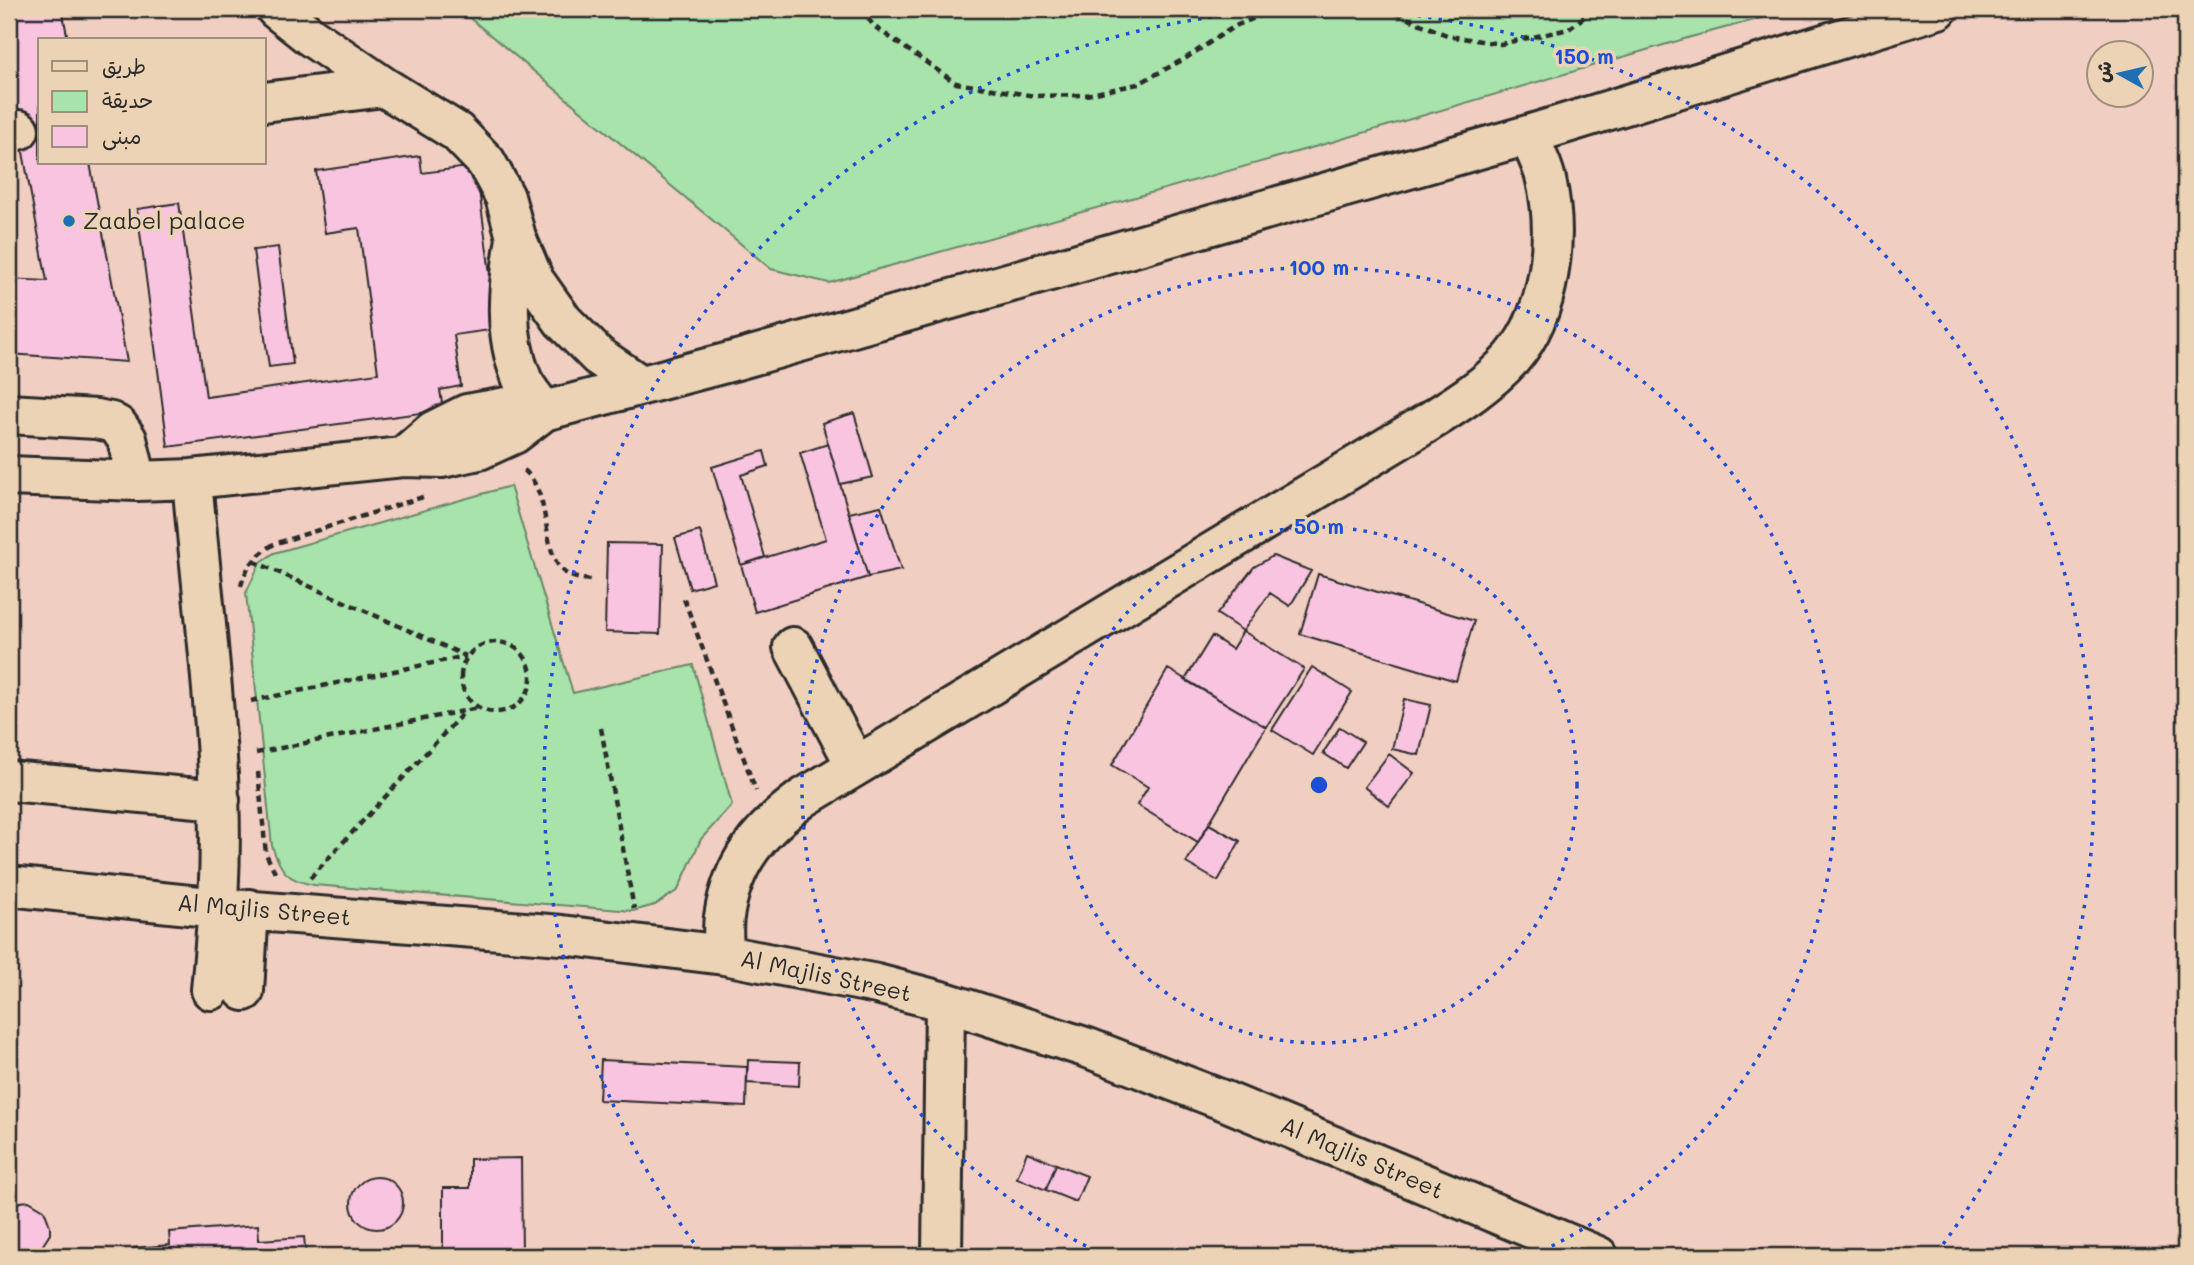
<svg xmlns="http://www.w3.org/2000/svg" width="2194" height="1265" viewBox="0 0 2194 1265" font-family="Mali,'Playpen Sans Arabic',sans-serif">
	<rect width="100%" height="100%" fill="#f1cec2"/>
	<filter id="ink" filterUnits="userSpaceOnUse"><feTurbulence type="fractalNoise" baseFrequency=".0143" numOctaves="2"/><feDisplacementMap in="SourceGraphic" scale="14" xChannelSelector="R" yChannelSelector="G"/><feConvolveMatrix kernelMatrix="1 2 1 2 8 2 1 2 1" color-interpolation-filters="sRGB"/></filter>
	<g filter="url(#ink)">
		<path fill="#a7e3aa" stroke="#69876a" stroke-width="2" d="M459,9H1795L1691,37L1332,142L829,283L771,269Z
			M510,486L573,693L693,665L732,805L701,839L678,890L655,905L633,911L314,885C287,880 281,872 272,846L246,593L260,563L274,553Z"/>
		<path fill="#f9c4e0" stroke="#2b2b2b" stroke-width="2" d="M9,9H62L68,40H40V163H90L127,362L9,354V279L47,281L9,77Z
			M420,156L422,173L476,166L497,329L454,335L461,386L440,390L443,410L168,447L137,209L179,203L206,397L378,373L359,228L325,233L316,171Z
			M278,247L293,364L269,367L253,250Z
			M854,413L873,477L840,484L822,423Z
			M828,444L868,577L755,612L741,565L826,539L800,453Z
			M764,451L768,466L741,475L765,557L741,565L712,467Z
			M881,506L901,570L868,577L849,513Z
			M700,531L714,582L690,589L675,538Z
			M607,543L663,544L660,634L605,632Z
			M1273,556L1311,571L1290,606L1270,593L1243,631L1217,614L1254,567Z
			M1318,574L1474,621L1456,681L1300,634Z
			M1243,631L1304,669L1266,727L1185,680L1212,636L1232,649Z
			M1312,667L1352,692L1313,755L1272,730Z
			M1168,669L1266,727L1198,842L1137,805L1148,787L1112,765Z
			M1404,699L1431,705L1419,755L1392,749Z
			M1340,727L1363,742L1346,768L1323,753Z
			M1389,754L1414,773L1389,806L1364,787Z
			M1209,824L1240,841L1218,881L1186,863Z
			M601,1060L747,1067L746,1107L599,1100Z
			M748,1060L800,1062L799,1086L747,1083Z
			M1027,1152L1056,1164L1046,1190L1017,1178Z
			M521,1158L522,1256H443V1188H470V1159Z
			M1056,1164L1087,1176L1076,1202L1046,1190Z
			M351 1203a26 26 0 1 1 52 0a26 26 0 1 1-52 0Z
			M29,1201L44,1210L50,1226V1234L41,1248L26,1253L9,1248V1207L20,1202Z
			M258,1225L259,1240L304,1237L306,1256H135L134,1248L170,1245L169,1232Z"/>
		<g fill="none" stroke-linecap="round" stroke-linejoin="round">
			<defs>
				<path id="minor" d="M276,9L310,36L384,87L457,132L486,162L505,197L516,237L534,280L563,321L598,356L639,384
					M264,102L384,87
					M9,130H19
					M516,239C508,286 503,334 522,379C527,390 537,401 544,411
					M9,414L96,419L111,422L118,426L127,439L137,481
					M403,457L433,431L467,414L507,407L544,411L737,360L1528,135L1938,9
					M9,476L137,481L192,479L403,457L442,458L479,450L514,434L544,411
					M192,479C201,585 215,692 219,798C222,863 217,926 211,990
					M793,647L856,766
					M9,781L220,800
					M9,886L218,908L562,935L724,955L877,984L945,1002L1088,1048L1225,1101L1598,1256
					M724,955C724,943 722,929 724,917C732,862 760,830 803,798L1427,423C1457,404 1488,385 1512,358C1551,313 1559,236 1546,180C1543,165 1534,149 1528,135
					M244,991L249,909
					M942,1256L945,1002"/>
			</defs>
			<use href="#minor" stroke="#2b2b2b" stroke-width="44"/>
			<path stroke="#2b2b2b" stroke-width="4.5" stroke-dasharray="7 5" stroke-linecap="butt" d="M860,9L875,27L956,83L1035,96L1086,95L1138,84L1186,58L1235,26L1277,9
				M1385,9L1449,36L1501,44L1569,29L1594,9
				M524,470C553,495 540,551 564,572C571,578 581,579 590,580
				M253,561L466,656
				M241,586C246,566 257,555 274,544L426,496
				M684,599L756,791
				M461 677a35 35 0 1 1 70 0a35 35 0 1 1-70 0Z
				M251,701L466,656
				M601,728L634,909
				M256,753L478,708
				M258,772L266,854L277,876
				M310,878L464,712"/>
			<use href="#minor" stroke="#edd3b5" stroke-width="38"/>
		</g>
	</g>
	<g fill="none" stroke="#1d4ed8" stroke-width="3.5" stroke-dasharray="3.5 7">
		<circle cx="1319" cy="785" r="258"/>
		<path d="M1105 1255A517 517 0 1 1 1533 1255"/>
		<path d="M700 1251A775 775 0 1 1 1938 1251"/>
	</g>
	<circle fill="#1f6fb2" stroke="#edd3b5" stroke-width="2.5" cx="69" cy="221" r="7"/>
	<g text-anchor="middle" stroke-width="7" stroke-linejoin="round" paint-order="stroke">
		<g font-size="23" fill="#2b2b2b" stroke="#edd3b5" text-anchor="start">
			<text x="83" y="229">Zaabel palace</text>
		</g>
		<g font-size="23" fill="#2b2b2b" stroke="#edd3b5">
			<text transform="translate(264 910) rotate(5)" y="8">Al Majlis Street</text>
			<text transform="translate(826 976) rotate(12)" y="8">Al Majlis Street</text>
			<text transform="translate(1362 1158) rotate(23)" y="8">Al Majlis Street</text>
		</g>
	</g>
	<circle cx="1319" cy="785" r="10" fill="#1d4ed8" stroke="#edd3b5" stroke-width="3.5"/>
	<g font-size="21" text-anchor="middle" font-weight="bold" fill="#1d4ed8" stroke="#edd3b5" stroke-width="7" stroke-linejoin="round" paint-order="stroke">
		<text x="1584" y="64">150 m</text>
		<text x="1319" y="275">100 m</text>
		<text x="1319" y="534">50 m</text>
	</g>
	<rect width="2194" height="1265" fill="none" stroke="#edd3b5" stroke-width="35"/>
	<rect x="18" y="18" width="2159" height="1230" fill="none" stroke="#2b2b2b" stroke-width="2.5" filter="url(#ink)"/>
	<rect x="38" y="38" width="228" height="126" fill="#edd3b5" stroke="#9f907e" stroke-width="2"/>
	<rect x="52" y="61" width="35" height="10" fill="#edd3b5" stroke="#9f907e" stroke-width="2"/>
	<text x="102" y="74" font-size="21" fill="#2b2b2b">طريق</text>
	<rect x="52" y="91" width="35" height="21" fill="#a7e3aa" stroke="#9f907e" stroke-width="2"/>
	<text x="102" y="108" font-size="21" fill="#2b2b2b">حديقة</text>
	<rect x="52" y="126" width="35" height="21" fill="#f9c4e0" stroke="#9f907e" stroke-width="2"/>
	<text x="102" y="144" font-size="21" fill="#2b2b2b">مبنى</text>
	<g transform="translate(2120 74) rotate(278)"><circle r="33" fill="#edd3b5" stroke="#9f907e" stroke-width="2"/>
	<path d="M0-5L12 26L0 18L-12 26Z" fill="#1f6fb2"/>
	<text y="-10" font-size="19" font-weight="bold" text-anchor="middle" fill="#2b2b2b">ش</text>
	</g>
</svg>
